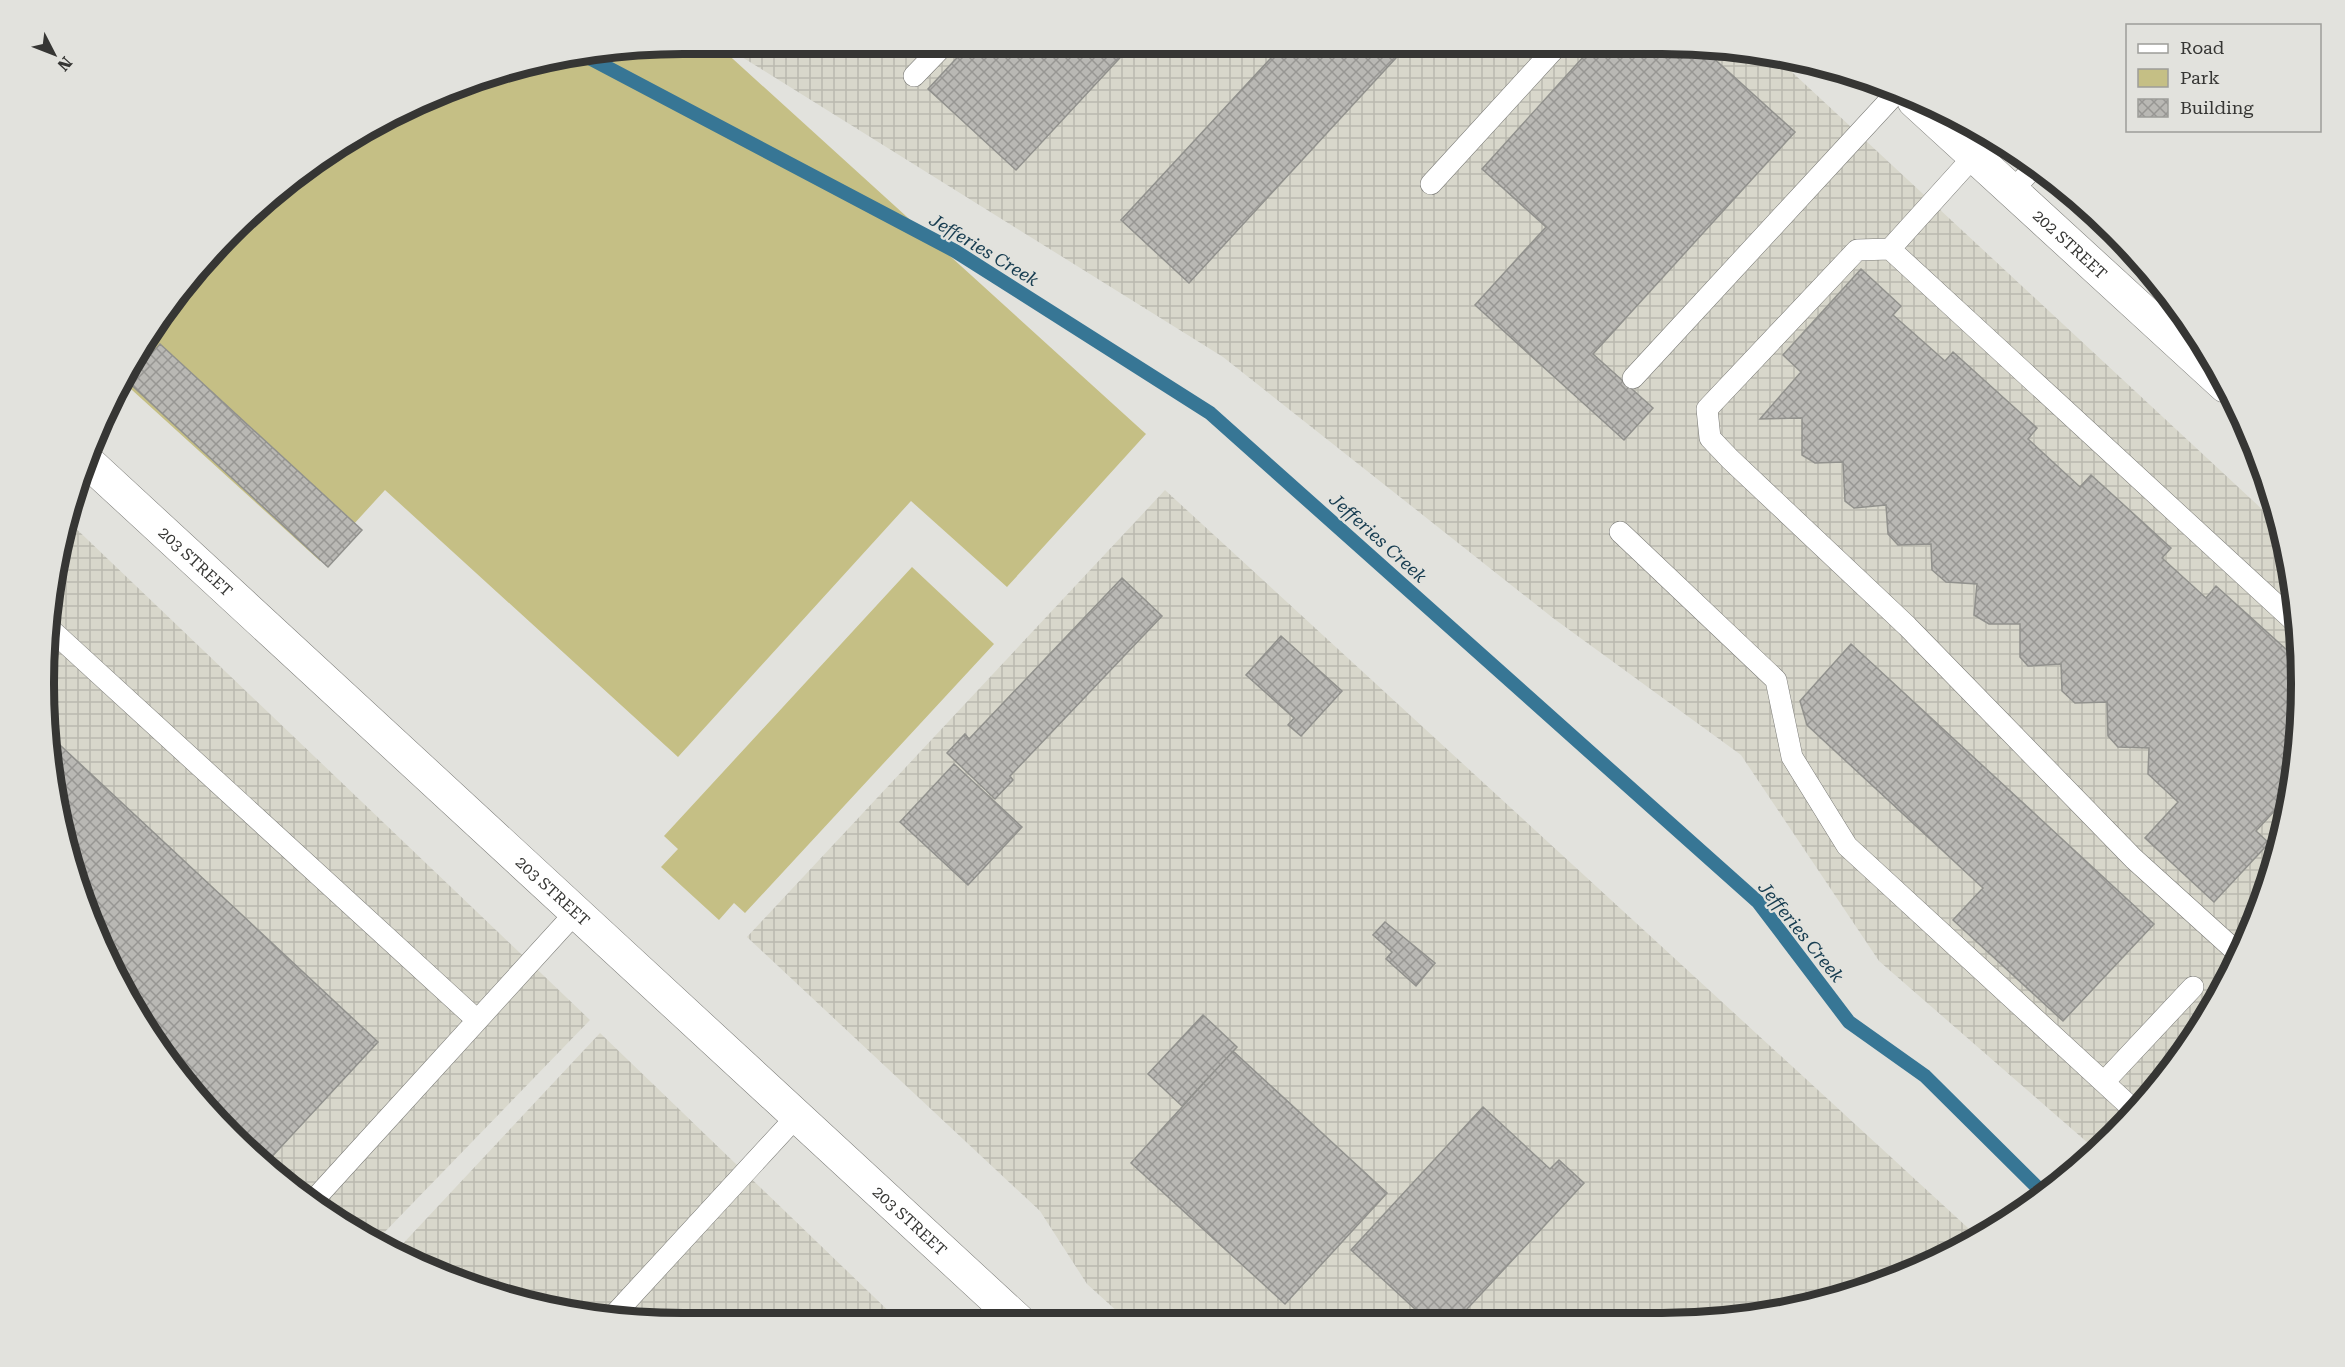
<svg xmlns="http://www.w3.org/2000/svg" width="2345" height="1367" viewBox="0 0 2345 1367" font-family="'Roboto Serif',serif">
	<defs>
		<pattern id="industrial-grid" width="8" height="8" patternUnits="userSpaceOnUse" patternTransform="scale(1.5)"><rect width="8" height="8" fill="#d8d7cb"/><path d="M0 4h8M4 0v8" fill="none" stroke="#bab9af"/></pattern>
		<pattern id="building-cross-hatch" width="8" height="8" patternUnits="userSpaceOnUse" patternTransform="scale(1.5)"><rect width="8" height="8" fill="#b9b8b4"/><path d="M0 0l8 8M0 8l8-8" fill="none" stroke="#979693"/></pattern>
	</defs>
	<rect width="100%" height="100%" fill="#e2e2dd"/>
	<path fill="url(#industrial-grid)" d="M1704,45L1779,60L2279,525L2289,558L2301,683L2289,808L2253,928L2194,1039L2114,1136L2096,1150L1879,961L1741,755L1553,618L1223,357L729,49Z
		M1165,490L1980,1239L1867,1290L1704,1322H1129L1087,1284L1040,1211L747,937Z
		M65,518L590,1020L377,1240L328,1216L202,1105L129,1004L92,928L56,809L45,725L49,600Z
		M600,1033L900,1322H641L477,1289L397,1250Z"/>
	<path fill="#c5bf85" d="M600,49H722L1146,434L1007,587L911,501L678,757L385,490L320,561L121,380L152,328L231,231L294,176L400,110L478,77Z
		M912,567L994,644L745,913L734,903L719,920L661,867L678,849L664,836Z"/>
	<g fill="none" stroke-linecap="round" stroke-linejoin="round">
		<path stroke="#377695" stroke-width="14" d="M580,53L955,251L1210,413L1758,902L1849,1022L1925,1076L2042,1192"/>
	</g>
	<path fill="url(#building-cross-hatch)" stroke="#91918d" stroke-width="1.5" d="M1594,45H1699L1795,132L1593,354L1653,408L1624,440L1475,305L1546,227L1482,169Z
		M1282,46H1407L1189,283L1121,220Z
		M1130,47L1016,170L928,89L966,48Z
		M1861,269L1901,306L1893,315L1945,361L1953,352L2037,428L2028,439L2080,487L2091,475L2171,548L2162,558L2206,598L2216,586L2299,661L2301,681L2299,683L2301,685L2291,793L2256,831L2269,843L2214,902L2145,838L2178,802L2148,774L2149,748L2118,747L2108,736L2107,702L2075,703L2062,691L2061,664L2028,666L2020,657V624H1989L1974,615L1977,584L1946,582L1932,570L1931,544L1898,545L1888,534L1886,505L1854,508L1845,501L1843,462L1815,463L1802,455V418L1760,419L1801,372L1783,355Z
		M160,344L362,530L328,567L123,377L136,355L143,363Z
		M1122,578L1162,616L1010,776L1013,780L995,799L947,753L965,734L969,739Z
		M1281,636L1342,691L1301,736L1288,725L1294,718L1246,675Z
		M1851,644L2154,924L2063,1021L1953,920L1983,888L1807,725L1800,701Z
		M46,732L378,1042L267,1162L202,1105L129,1004L92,928L56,809Z
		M954,764L1022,827L968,885L900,822Z
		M1385,922L1435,963L1416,986L1386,959L1392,952L1373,935Z
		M1203,1015L1237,1047L1182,1106L1148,1074Z
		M1233,1051L1387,1193L1285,1304L1131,1163Z
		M1483,1107L1550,1169L1559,1160L1584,1183L1455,1322H1429L1351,1250Z
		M1481,1310L1494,1322H1469Z"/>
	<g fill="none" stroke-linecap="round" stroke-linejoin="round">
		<defs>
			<path id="service" d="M1720,48L1722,50
				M914,76L941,48
				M1431,184L1558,45
				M2012,191L2035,166
				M1890,249L1974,156
				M1633,378L1897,92
				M1620,532L1776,680L1792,757L1847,846L2135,1111
				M48,627L477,1020
				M2239,954L2134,859L1907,626L1730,459L1710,438L1707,409L1857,250L1890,249L2295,622
				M2104,1082L2193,987
				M312,1202L576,912
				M613,1316L797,1116"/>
			<g id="tertiary">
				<path id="s1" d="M1914,101L2225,386"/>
				<path id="s2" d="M87,461L1020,1322"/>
			</g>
		</defs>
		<use href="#service" stroke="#7b7b77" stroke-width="22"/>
		<use href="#tertiary" stroke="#7b7b77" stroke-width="34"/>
		<use href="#service" stroke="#fff" stroke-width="21"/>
		<use href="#tertiary" stroke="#fff" stroke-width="33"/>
	</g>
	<g text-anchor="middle" stroke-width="4.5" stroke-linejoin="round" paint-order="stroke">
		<g font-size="16" fill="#363634" stroke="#e2e2dd">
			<text dy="6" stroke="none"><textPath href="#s1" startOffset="212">202 STREET</textPath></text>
			<text dy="6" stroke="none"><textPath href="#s2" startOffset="148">203 STREET</textPath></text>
			<text dy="6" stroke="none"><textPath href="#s2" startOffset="634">203 STREET</textPath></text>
			<text dy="6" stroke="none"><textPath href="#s2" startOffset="1120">203 STREET</textPath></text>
		</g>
		<g font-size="18" font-style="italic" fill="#163c50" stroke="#e2e2dd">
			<text transform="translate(984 250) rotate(31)" y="6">Jefferies Creek</text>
			<text transform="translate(1378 538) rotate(42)" y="6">Jefferies Creek</text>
			<text transform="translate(1801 932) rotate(51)" y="6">Jefferies Creek</text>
		</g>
	</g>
	<path d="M0 0H2345V1367H0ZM683 54H1662A629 629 0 0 1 2291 683V684A629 629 0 0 1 1662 1313H683A629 629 0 0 1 54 684V683A629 629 0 0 1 683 54Z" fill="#e2e2dd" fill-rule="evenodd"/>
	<path fill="none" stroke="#363634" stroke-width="8" d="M683 54H1662A629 629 0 0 1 2291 683V684A629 629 0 0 1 1662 1313H683A629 629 0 0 1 54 684V683A629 629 0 0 1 683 54Z"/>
	<rect x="2126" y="24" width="195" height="108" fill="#e2e2dd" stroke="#9d9d99" stroke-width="1.5"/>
	<rect x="2138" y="44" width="30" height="9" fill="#ffffff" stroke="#9d9d99" stroke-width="1.5"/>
	<text x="2180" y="54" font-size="18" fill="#363634">Road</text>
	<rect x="2138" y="69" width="30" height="18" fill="#c5bf85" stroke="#9d9d99" stroke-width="1.5"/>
	<text x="2180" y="84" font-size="18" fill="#363634">Park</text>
	<rect x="2138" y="99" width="30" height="18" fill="url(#building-cross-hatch)" stroke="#9d9d99" stroke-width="1.5"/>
	<text x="2180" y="114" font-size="18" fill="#363634">Building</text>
	<g transform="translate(54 54) rotate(132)" stroke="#e2e2dd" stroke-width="4.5" paint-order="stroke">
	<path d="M0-4.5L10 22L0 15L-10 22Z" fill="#363634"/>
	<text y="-9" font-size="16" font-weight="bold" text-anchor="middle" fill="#363634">N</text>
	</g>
</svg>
